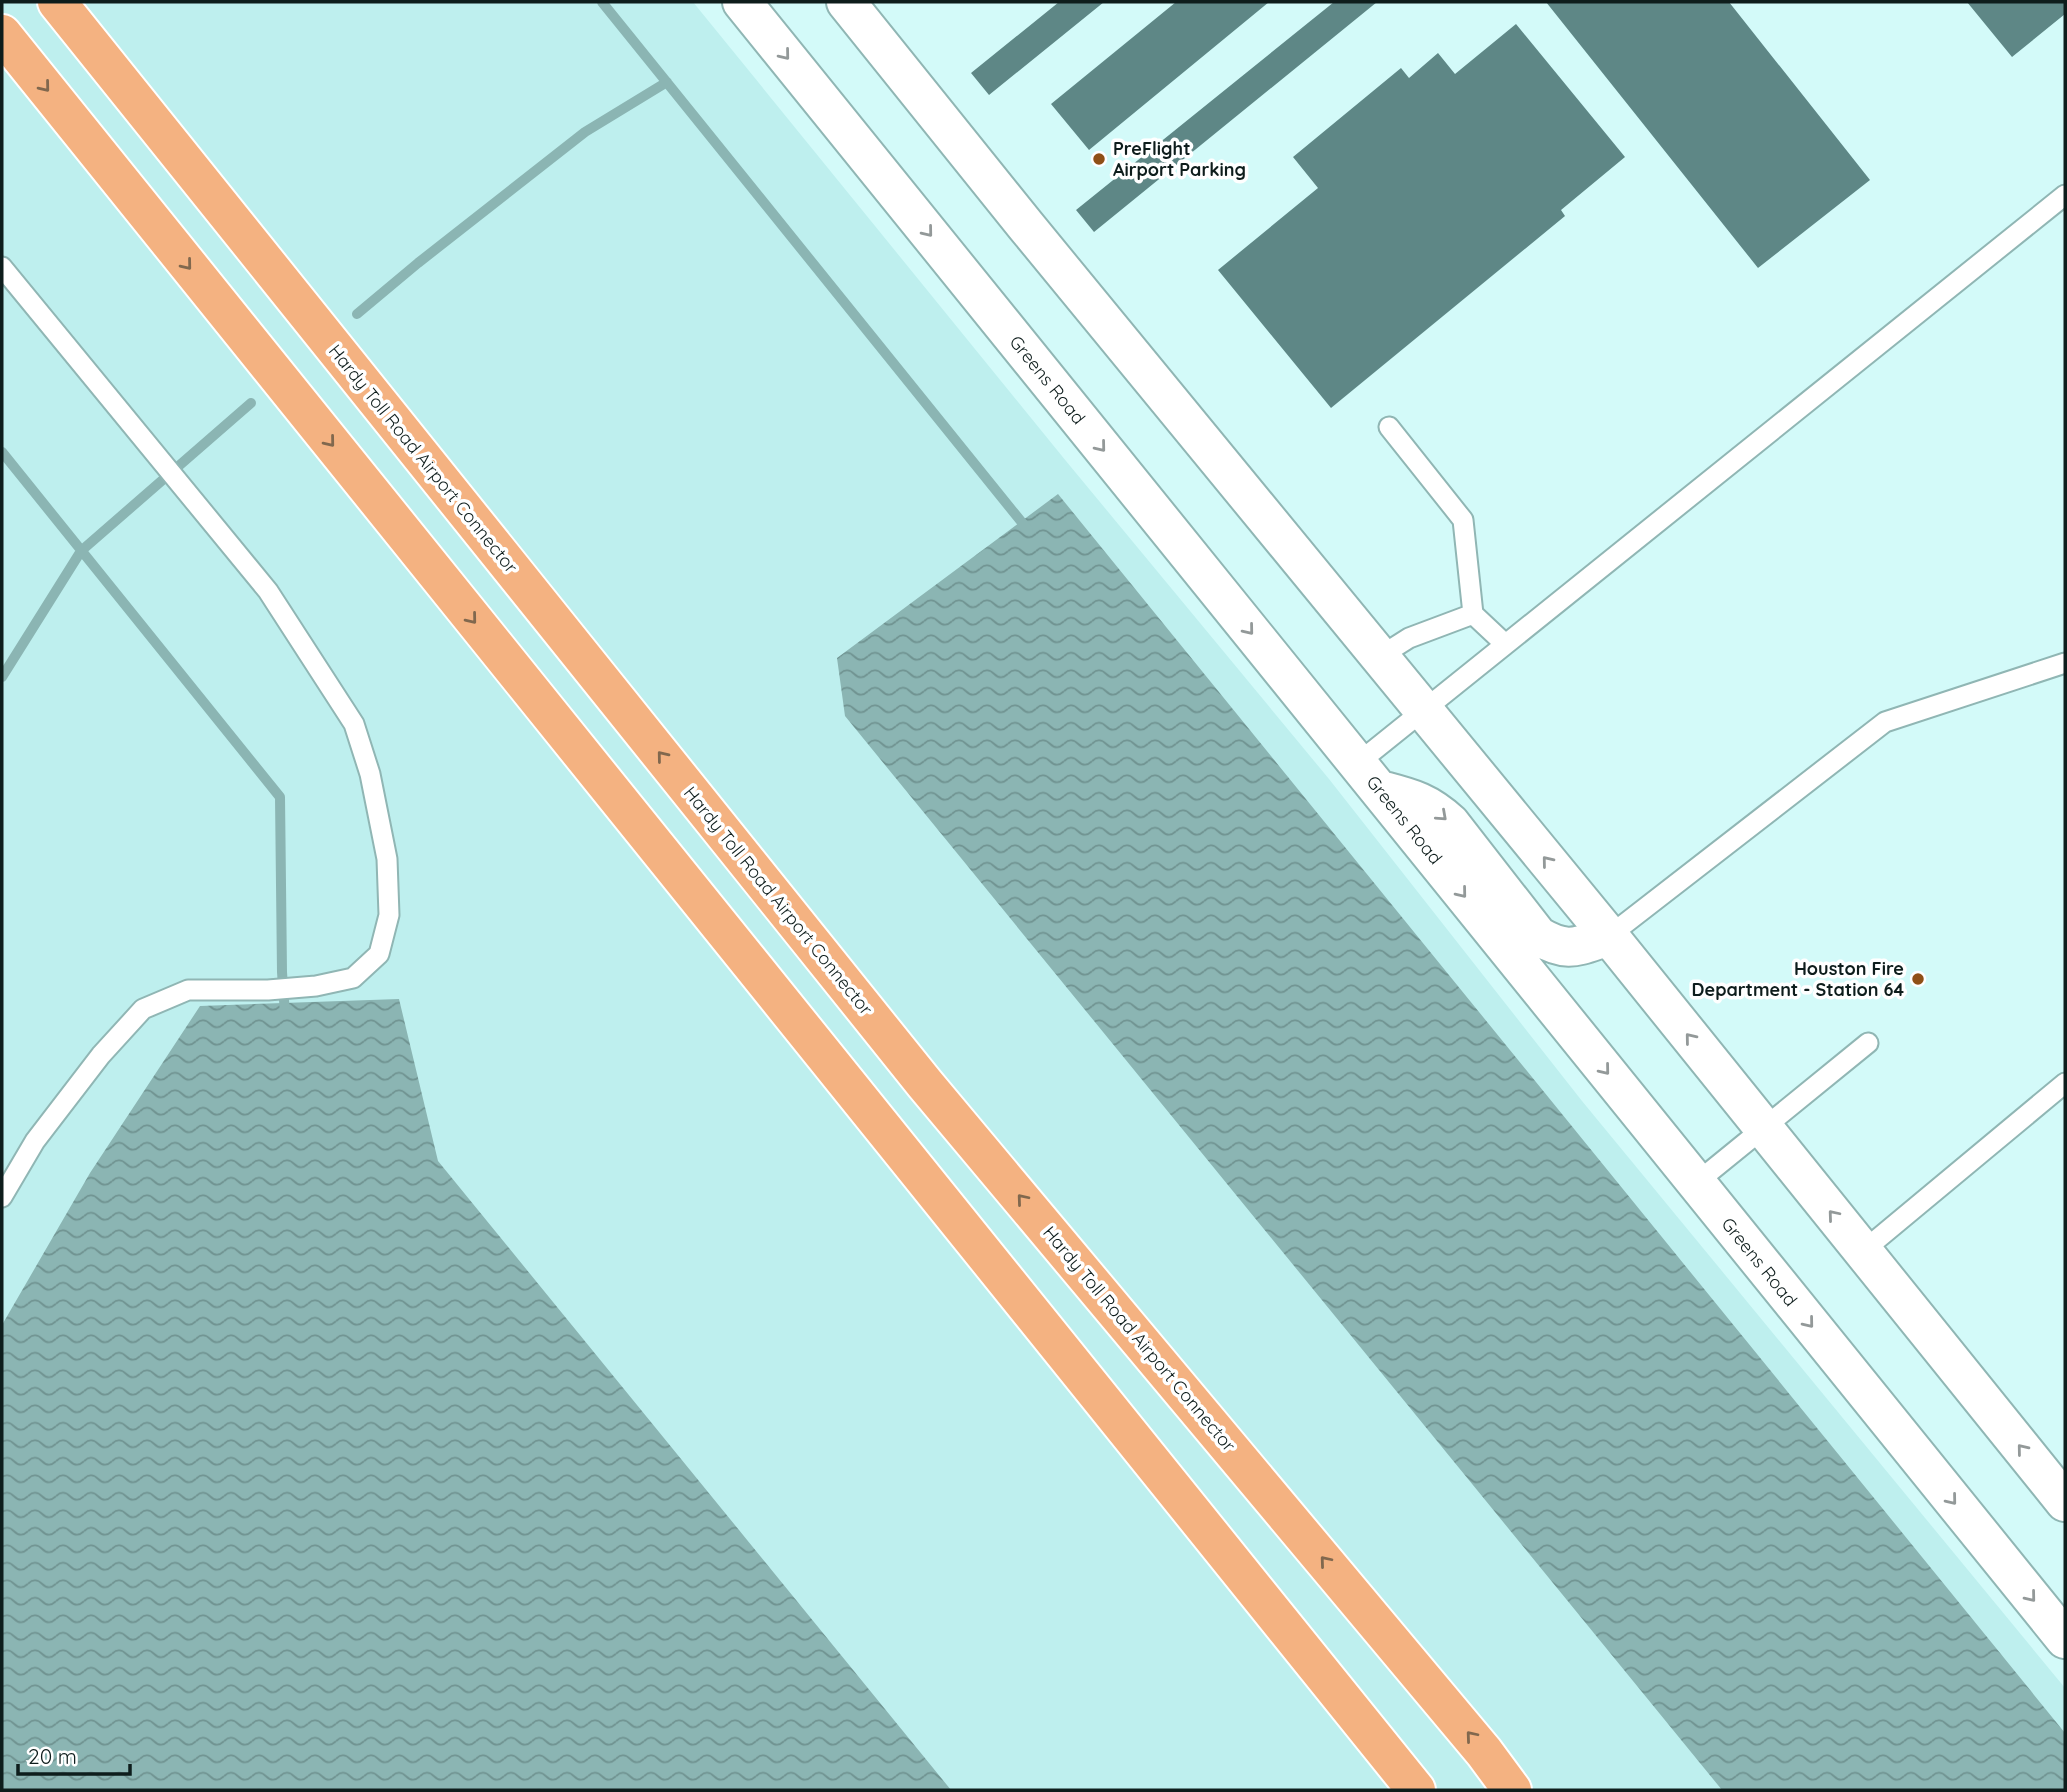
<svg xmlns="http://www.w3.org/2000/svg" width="2067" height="1792" viewBox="0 0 2067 1792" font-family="Quicksand,sans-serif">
	<defs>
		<pattern id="water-waves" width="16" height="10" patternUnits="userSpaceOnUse" patternTransform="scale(1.75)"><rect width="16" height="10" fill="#8bb5b3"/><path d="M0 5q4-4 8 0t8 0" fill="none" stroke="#709391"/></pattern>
	</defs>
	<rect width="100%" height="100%" fill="#d3faf9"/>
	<path fill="#beefee" d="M2,2H693L1066,461L1329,779L1582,1101L2065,1688V1790H2Z"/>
	<path fill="url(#water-waves)" d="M1058,494L2065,1733V1790H1722L845,716L837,658Z
		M399,999L438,1161L951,1790H2V1325L90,1173L200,1006Z"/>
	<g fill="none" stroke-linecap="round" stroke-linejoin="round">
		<path stroke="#8bb5b3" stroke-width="10" d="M602,2L1028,530
			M357,314L418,263L585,132L667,82
			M2,452L280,797L282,972L285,1014
			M2,677L81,551L251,403"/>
	</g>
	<path fill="#5e8786" d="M1059,2H1104L989,95L971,73Z
		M1176,2H1269L1089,150L1051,104Z
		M1334,2H1377L1094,232L1076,210Z
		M1546,2H1729L1870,180L1758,268Z
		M1967,2H2065V14L2012,57Z
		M1516,24L1625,157L1561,210L1565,216L1331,408L1218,270L1318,188L1293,157L1401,68L1409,78L1438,53L1455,74Z"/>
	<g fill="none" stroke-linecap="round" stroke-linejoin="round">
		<defs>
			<path id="lane" d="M2,267L268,591L354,724L370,774L387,859L389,915L379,954L353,978L316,986L268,990H188L143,1009L101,1055L35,1141L2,1197
				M1389,427L1463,520L1473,614
				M1379,657L1409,638L1473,614L1505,644
				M1358,763L2065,195
				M1609,936L1885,722L2065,663
				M1696,1183L1868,1043
				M1863,1251L2065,1083"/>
			<path id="secondary" d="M742,2L2065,1639
				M846,2L1026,226L1609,936L2065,1502
				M1380,790C1410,798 1426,801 1450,823L1538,936C1569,954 1577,946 1609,936"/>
			<path id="highway" d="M57,2L925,1084L1484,1752L1512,1790
				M2,34L1416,1790"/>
		</defs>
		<use href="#lane" stroke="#90b6b4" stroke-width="23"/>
		<use href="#secondary" stroke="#90b6b4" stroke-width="42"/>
		<use href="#highway" stroke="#fff" stroke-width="42"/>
		<use href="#lane" stroke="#fff" stroke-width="19"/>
		<use href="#secondary" stroke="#fff" stroke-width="38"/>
		<use href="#highway" stroke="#f4b281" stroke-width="38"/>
	</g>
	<defs><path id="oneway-chevron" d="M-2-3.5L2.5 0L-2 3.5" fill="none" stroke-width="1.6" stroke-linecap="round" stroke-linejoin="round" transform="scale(1.75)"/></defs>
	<g stroke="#939999">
		<use href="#oneway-chevron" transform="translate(785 55) rotate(51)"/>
		<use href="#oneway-chevron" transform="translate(928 232) rotate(51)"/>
		<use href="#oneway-chevron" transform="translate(1101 447) rotate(51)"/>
		<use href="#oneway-chevron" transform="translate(1249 630) rotate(51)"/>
		<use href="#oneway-chevron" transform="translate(1442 816) rotate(42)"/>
		<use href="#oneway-chevron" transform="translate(1547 861) rotate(-129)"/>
		<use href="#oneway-chevron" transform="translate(1462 893) rotate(51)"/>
		<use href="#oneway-chevron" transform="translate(1690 1038) rotate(-129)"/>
		<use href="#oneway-chevron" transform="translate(1605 1070) rotate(51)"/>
		<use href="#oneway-chevron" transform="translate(1833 1215) rotate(-130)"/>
		<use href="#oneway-chevron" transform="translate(1809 1323) rotate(51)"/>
		<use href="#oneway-chevron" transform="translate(2022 1449) rotate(-129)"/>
		<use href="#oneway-chevron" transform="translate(1952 1500) rotate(51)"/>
		<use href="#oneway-chevron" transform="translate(2031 1597) rotate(51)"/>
	</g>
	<g stroke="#81684e">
		<use href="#oneway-chevron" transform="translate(45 87) rotate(51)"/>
		<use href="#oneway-chevron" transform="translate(187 265) rotate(51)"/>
		<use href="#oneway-chevron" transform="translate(330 442) rotate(51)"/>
		<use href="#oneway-chevron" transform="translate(472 619) rotate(51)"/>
		<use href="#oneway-chevron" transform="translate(662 756) rotate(-129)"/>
		<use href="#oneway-chevron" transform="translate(1022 1199) rotate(-130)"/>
		<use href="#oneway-chevron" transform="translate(1325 1561) rotate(-130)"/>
		<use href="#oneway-chevron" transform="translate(1471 1736) rotate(-130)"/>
	</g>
	<g fill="#8f5017" stroke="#fff" stroke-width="2.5">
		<circle cx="1099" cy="159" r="7"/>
		<circle cx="1918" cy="979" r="7"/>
	</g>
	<g text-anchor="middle" stroke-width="7" stroke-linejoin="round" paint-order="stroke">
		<g font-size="18" font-weight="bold" fill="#0e1d1c" stroke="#fff" text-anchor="start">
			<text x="1113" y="155">PreFlight<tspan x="1113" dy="21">Airport Parking</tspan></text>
			<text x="1904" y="975" text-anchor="end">Houston Fire<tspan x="1904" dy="21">Department - Station 64</tspan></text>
		</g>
		<g font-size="18" fill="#0e1d1c" stroke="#fff">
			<text transform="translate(1047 380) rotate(51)" y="6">Greens Road</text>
			<text transform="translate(423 459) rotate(51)" y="6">Hardy Toll Road Airport Connector</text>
			<text transform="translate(1404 820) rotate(51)" y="6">Greens Road</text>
			<text transform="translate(778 901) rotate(51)" y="6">Hardy Toll Road Airport Connector</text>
			<text transform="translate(1759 1262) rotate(51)" y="6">Greens Road</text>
			<text transform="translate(1139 1339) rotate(50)" y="6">Hardy Toll Road Airport Connector</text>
		</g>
	</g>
	<rect width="2067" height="1792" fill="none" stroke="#0e1d1c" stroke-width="7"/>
	<path d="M18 1764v10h112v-10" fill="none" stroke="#0e1d1c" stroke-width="3.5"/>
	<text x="28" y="1764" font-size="21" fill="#0e1d1c" stroke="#ffffff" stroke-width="5" paint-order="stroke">20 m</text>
</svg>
